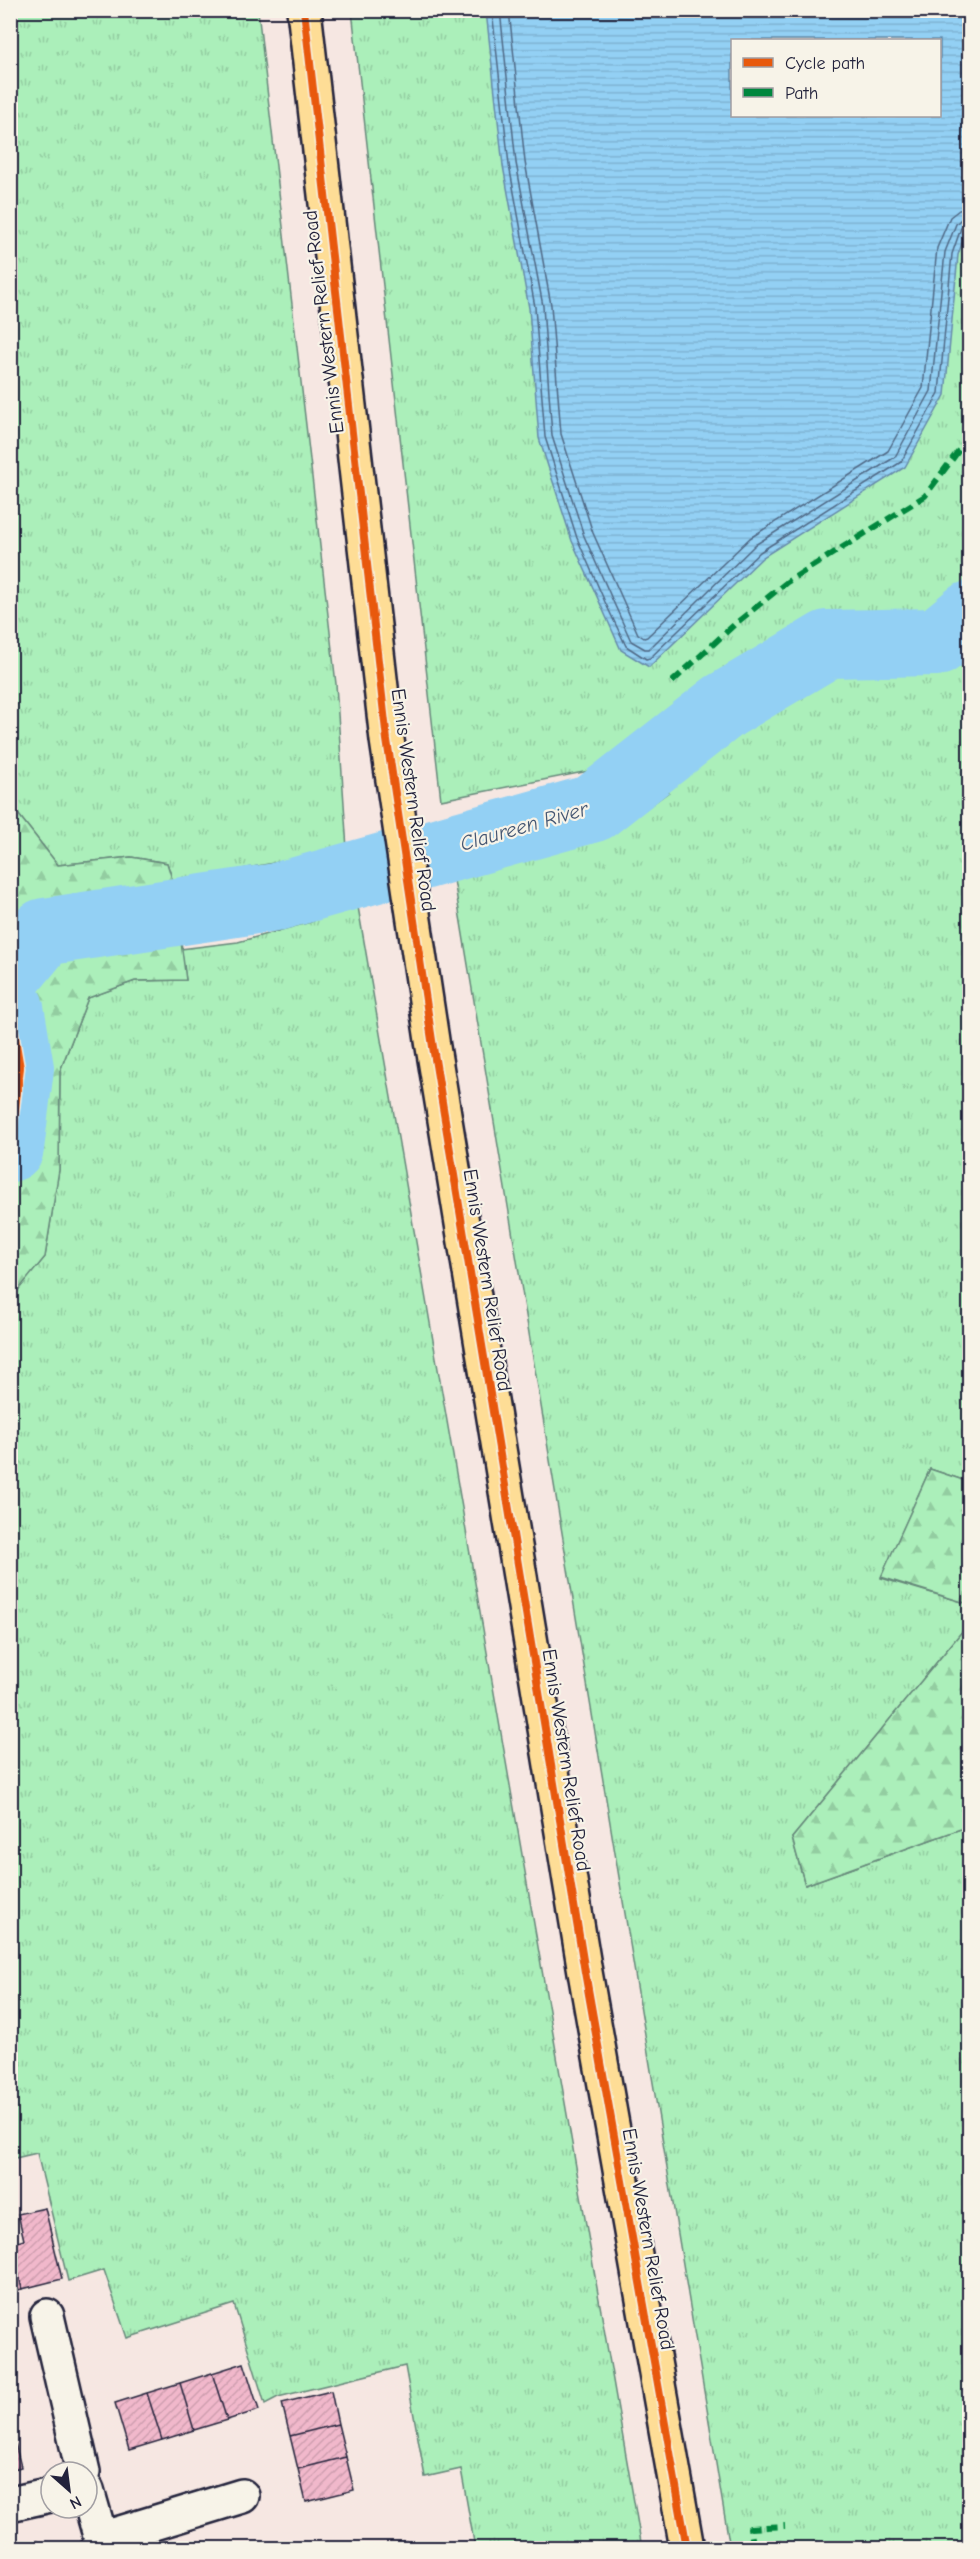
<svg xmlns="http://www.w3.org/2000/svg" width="980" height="2559" viewBox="0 0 980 2559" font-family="'Comic Neue',sans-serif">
	<defs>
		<pattern id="grass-tufts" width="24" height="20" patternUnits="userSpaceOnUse" patternTransform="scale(1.5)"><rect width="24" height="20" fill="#abefba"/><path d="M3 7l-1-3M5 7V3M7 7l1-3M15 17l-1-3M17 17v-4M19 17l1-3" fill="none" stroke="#93cda1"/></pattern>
		<pattern id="forest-firs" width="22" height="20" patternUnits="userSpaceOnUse" patternTransform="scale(1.5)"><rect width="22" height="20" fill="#abefba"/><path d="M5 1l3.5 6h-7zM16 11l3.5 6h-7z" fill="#93cda1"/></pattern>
		<pattern id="water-rules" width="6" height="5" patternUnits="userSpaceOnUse" patternTransform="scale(1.5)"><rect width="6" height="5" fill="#93d0f4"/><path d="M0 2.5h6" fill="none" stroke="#7eb2d2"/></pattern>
		<pattern id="building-hatch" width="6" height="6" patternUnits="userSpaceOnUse" patternTransform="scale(1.5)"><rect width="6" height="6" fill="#f1b8cb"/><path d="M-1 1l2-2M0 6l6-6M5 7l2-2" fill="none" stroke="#ce9eaf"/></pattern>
	</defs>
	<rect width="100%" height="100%" fill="#f6e7e2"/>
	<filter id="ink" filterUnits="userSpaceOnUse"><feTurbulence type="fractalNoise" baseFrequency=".0167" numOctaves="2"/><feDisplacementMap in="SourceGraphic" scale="12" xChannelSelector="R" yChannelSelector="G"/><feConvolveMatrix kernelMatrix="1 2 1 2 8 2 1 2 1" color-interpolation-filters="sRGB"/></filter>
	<g filter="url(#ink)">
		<path fill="url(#grass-tufts)" stroke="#66887a" stroke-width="1.5" fill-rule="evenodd" d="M11,11H258L336,684L347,849L173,882L167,863L131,857L58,865L11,805Z
			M352,11H969V1482L930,1469L881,1578L969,1604V1623L792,1838L805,1885L969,1826V2548H730L453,874L557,852L615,831L669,792L667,736L609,767L441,800ZM732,40H940V116H732Z
			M357,901L642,2548H475L461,2469L425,2477L405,2366L278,2397L265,2404L234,2304L127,2338L104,2270L68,2281L37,2153L11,2159L10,1299L45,1257L59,1170L60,1071L88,998L135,981L186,980L181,949L238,942L311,922Z"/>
		<path fill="url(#forest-firs)" stroke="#66887a" stroke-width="1.5" d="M11,805L58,865L131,857L167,863L173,882L186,980L135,981L88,998L60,1071L59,1170L45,1257L11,1299Z
			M930,1469L969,1482V1604L881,1577Z
			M969,1623V1826L805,1885L792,1838Z"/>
		<path fill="url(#water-rules)" stroke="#668aaa" stroke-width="1.5" fill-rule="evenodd" d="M486,11H969V223L958,255L945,395L905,467L763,557L649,667L621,650L572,541L539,438L529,308L503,166ZM732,40H940V116H732Z"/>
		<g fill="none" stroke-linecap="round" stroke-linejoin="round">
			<path stroke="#4f6885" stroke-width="1.5" d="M492,10L509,165L535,307L545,437L577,538L605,602L626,646L646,659L650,658L760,552L901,462L939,393L952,254L961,228L970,225
				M500,10L516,163L543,306L552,436L584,536L612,599L631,641L645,649H649L755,545L895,457L931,391L945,252L956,224L961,219L970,217
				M509,10L525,162L551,305L561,434L593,533L638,634L644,638L647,637L750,538L888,451L923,388L937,248L950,217L959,210L970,208"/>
			<path stroke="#93d0f4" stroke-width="68" d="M10,973L44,932L276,897L594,808L724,706L828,644L937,642L970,615
				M10,1008L20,1068L10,1148"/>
		</g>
		<path fill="url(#building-hatch)" stroke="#22223b" stroke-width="1.5" d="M45,2208L62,2279L22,2289L11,2244L24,2240L18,2214Z
			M11,2244L22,2289L10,2292V2244Z
			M244,2363L259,2410L227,2420L212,2373Z
			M212,2373L227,2420L194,2430L180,2383Z
			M180,2383L194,2430L162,2440L147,2393Z
			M331,2391L338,2424L290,2436L282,2403Z
			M147,2393L162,2440L129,2450L115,2403Z
			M338,2424L346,2457L298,2469L290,2436Z
			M10,2435H13L21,2467L10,2470Z
			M346,2457L354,2490L306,2502L298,2469Z
			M38,2541L40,2548H10Z
			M406,2541L408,2548H376Z"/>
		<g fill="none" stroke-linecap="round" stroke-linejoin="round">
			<defs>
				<path id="street" d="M47,2316L83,2472
					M87,2490L101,2539
					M10,2504L51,2495
					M98,2548L101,2539L242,2496"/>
				<path id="primary" d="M304,10L387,740L433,1047L585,1972L687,2548"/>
			</defs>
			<use href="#street" stroke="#22223b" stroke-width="38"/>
			<use href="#primary" stroke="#22223b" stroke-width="38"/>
			<use href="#street" stroke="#f7f3e8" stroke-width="33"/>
			<use href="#primary" stroke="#fedd96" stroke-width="33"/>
			<path stroke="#00873e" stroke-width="6" stroke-dasharray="12 6" stroke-linecap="butt" d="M672,682L735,624L787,582L925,496L970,435
				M754,2548L750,2528L785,2526"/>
			<defs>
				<path id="cycleway" d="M304,10L387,740L433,1047L585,1972L687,2548
					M10,1008L20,1068L10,1148"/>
			</defs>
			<use href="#cycleway" stroke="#f7f3e8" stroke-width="11"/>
			<use href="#cycleway" stroke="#e8590c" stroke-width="8"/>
		</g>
	</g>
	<g text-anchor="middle" stroke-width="4.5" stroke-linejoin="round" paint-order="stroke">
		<g font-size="20" fill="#22223b" stroke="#f7f3e8">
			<text transform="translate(323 322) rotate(-97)" y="7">Ennis Western Relief Road</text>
			<text transform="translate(414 800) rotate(82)" y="7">Ennis Western Relief Road</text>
			<text transform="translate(488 1280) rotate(81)" y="7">Ennis Western Relief Road</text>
			<text transform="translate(567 1760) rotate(81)" y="7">Ennis Western Relief Road</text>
			<text transform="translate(649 2239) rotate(80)" y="7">Ennis Western Relief Road</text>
		</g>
		<g font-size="21" font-style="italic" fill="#445672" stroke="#f7f3e8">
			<text transform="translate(524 826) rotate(-16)" y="7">Claureen River</text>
		</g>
	</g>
	<rect width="980" height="2559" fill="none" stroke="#f7f3e8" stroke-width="36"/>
	<rect x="18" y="18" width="944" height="2523" fill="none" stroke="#22223b" stroke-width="2" filter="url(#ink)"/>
	<rect x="731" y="39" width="210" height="78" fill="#f7f3e8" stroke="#a29fa3" stroke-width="1.5"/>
	<rect x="743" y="58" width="30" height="9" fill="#e8590c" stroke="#a29fa3" stroke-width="1.5"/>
	<text x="785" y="69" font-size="18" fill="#22223b">Cycle path</text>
	<rect x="743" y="88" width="30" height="9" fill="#00873e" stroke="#a29fa3" stroke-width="1.5"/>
	<text x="785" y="99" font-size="18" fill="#22223b">Path</text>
	<g transform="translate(69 2490) rotate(152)"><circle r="28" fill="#f7f3e8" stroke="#a29fa3" stroke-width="1.5"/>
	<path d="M0-4.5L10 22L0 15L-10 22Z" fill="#22223b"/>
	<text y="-9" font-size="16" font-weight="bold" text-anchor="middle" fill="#22223b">N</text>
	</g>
</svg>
